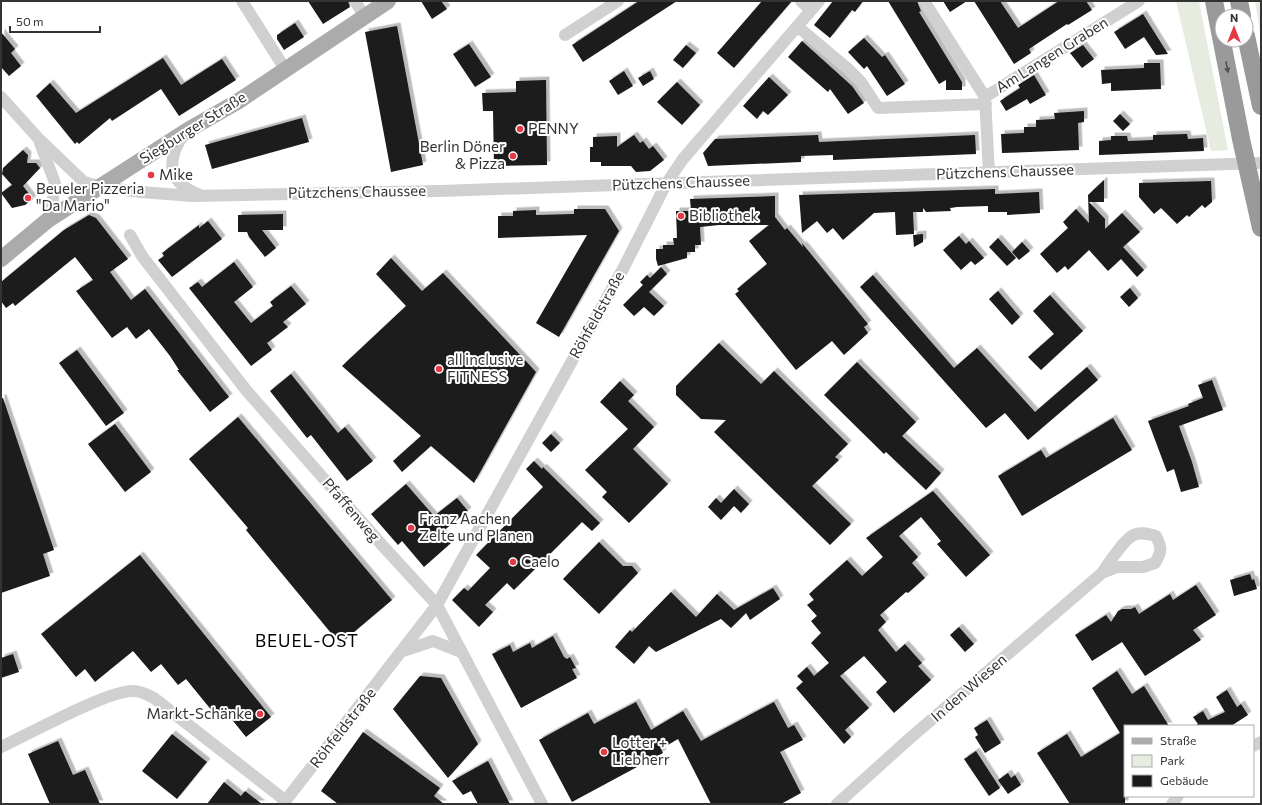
<svg xmlns="http://www.w3.org/2000/svg" width="1262" height="805" viewBox="0 0 1262 805" font-family="Commissioner,sans-serif">
	<defs>
		<filter id="shadow"><feDropShadow dx="3.5" dy="-3.5" stdDeviation="0" flood-color="#0004"/></filter>
	</defs>
	<rect width="100%" height="100%" fill="#fff"/>
	<path fill="#e6ecdf" d="M1176,1H1199L1228,150L1211,151Z
		M1255,1H1261V38Z"/>
	<path fill="#1a1a1a" filter="url(#shadow)" d="M308,1H348L350,7L323,24Z
		M421,1H441L447,9L432,19Z
		M639,1H677L583,62L572,45Z
		M762,1H792L734,68L717,53Z
		M833,1H863L855,12L852,10L830,38L814,25Z
		M888,1H917L921,11L919,12L962,82V90H946V80L939,84Z
		M943,1H967L950,12Z
		M974,1H1000L1018,28L1059,1H1086L1092,10L1068,25L1067,24L1029,49L1031,53L1014,64Z
		M1143,14L1168,54L1156,55L1144,37L1125,49L1114,32Z
		M295,23L304,37L284,50L277,39V35Z
		M397,26L423,165L391,172L365,32Z
		M1,32L15,49L11,53L21,66L9,76L1,67Z
		M864,38L882,57L885,55L905,84L887,96L867,66L864,69L848,52Z
		M802,41L852,86L864,103L848,114L830,89L828,92L788,57Z
		M469,44L491,77L475,87L453,54Z
		M686,45L696,53L683,68L673,60Z
		M1083,45L1094,59L1082,68L1070,53Z
		M163,58L181,85L222,59L236,80L179,116L161,89L112,121L110,118L79,144L77,142L75,144L36,96L50,83L76,113Z
		M1144,63H1160L1161,89L1111,91V83L1102,84L1101,70L1144,68Z
		M624,71L633,86L618,95L609,81Z
		M650,71L654,79L643,86L638,78Z
		M1034,75L1046,95L1030,104L1027,99L1006,111L1000,101L1020,88L1018,85Z
		M769,77L788,95L768,115L763,111L757,119L743,106Z
		M546,80L547,165L494,166L493,111H483L482,93L516,92V81Z
		M677,82L700,105L682,125L657,102Z
		M1084,111V122L1078,123L1079,150L1002,153L1001,134L1024,133V127H1036V120L1055,119L1054,113Z
		M1120,114L1130,124L1123,131L1113,121Z
		M302,118L309,142L212,169L205,145Z
		M1187,134L1188,139L1203,138L1204,151L1099,155V141L1111,140V136H1127L1128,141L1153,140V135Z
		M634,135L640,143L643,141L649,149L653,146L664,160L650,171L636,172L631,166H601V162H590V147H593V137L617,136V147Z
		M818,135L819,142L975,135L976,154L833,160V155L801,156V162L708,166L703,153L715,139Z
		M23,150L28,155L27,163H36L40,168L23,186L33,199L25,205L12,208L1,193L12,185L2,174L3,168Z
		M1104,180V202H1089L1105,219V229L1122,213L1140,232L1123,247L1144,270L1137,277L1121,259L1108,271L1089,250L1068,270L1065,266L1057,273L1040,254L1068,228L1063,222L1076,209L1089,223L1088,195Z
		M1211,181L1212,202L1205,208L1202,205L1189,217L1187,215L1177,224L1161,208L1154,214L1139,197V183Z
		M995,189V194L1039,192L1040,213L1007,215V212H988V206L957,207L950,208L951,211L926,212L923,208V212H913L914,234L896,235L895,212L874,213L843,240L833,228L827,233L817,221L802,233L799,195Z
		M775,196V217L785,230L787,228L803,247L802,243L868,324L864,327L868,333L844,355L832,341L796,370L735,294L739,291L737,289L767,264L749,241L769,225H719L700,227L701,245H695V252H687V258L658,266L656,259V249H663V245H674L673,238H677L676,211H691L690,199Z
		M574,209H605L619,231L559,337L536,323L587,235L498,238V216H513V211L536,210V215L574,214Z
		M283,214V230H262L276,248L265,257L249,237L247,232H238V215Z
		M89,215L96,218L128,259L110,272L131,300L145,289L229,397L210,412L177,370H179L170,356L149,329L136,339L127,327L112,338L76,291L93,280L75,257L15,306L13,303L6,308L1,301V282L64,230Z
		M208,221L222,239L172,277L158,260L164,256L162,253L199,225V228Z
		M923,234V242L914,247L913,235Z
		M959,236L966,244L969,241L984,258L975,265L971,261L961,270L943,250Z
		M998,238L1016,258L1007,266L989,247Z
		M1022,242L1030,251L1019,260L1012,252Z
		M391,258L422,291L443,273L536,372L474,483L431,446L402,472L393,461L421,436L342,366L406,306L376,274Z
		M234,262L253,287L234,302L251,323L273,306L270,302L291,286L306,304L283,322L288,327L267,343L272,350L251,366L189,288L198,282L202,287Z
		M661,267L667,274L649,292L664,306L654,316L644,307L634,316L623,305L643,285L640,282L647,275L650,278Z
		M873,275L954,368L977,348L1035,412L1087,367L1098,380L1028,440L1005,413L986,428L860,287Z
		M1130,288L1138,298L1129,307L1120,297Z
		M998,291L1020,317L1012,325L989,299Z
		M1050,295L1083,331L1041,370L1028,357L1054,334L1033,311Z
		M719,343L761,384L774,371L848,444L835,457L839,460L812,486L851,524L830,545L714,432L726,420L701,419L676,395V386Z
		M77,350L124,413L106,426L59,363Z
		M857,362L916,422L902,436L941,473L926,490L886,452L884,454L824,395Z
		M291,374L338,433L345,427L373,461L347,481L311,435L307,438L270,391Z
		M1212,380L1223,410L1179,426L1192,462L1199,487L1181,492L1174,469L1167,472L1148,421L1189,406L1188,404L1203,398L1198,385Z
		M620,381L634,395L628,401L654,427L633,449L668,484L629,523L602,497L607,492L585,470L628,429L600,402Z
		M1,398H3L54,550L43,554L50,576L1,593Z
		M238,417L392,600L340,644L246,530L248,528L189,459Z
		M1113,418L1132,450L1022,516L998,476L1041,450L1046,458Z
		M115,424L151,472L125,492L88,444Z
		M551,434L560,443L551,452L542,443Z
		M534,461L542,469L543,467L600,523L592,531L582,522L514,590L507,583L485,605L493,612L479,627L452,600L464,588L468,591L490,568L476,555L543,487L526,469Z
		M406,484L434,516L457,498L468,511L442,532L451,543L424,567L402,541L398,545L371,514Z
		M734,489L749,504L741,513L734,506L721,520L708,507L716,498L721,503Z
		M933,491L990,555L966,577L937,544L941,541L921,517L899,536L918,557L912,563L925,578L908,593L906,592L880,615L886,622L878,630L896,652L905,644L922,663L918,666L931,680L894,713L876,692L887,682L864,656L840,676L869,708L845,730L851,737L844,744L796,688L803,682L797,676L807,667L814,676L829,663L811,643L821,633L811,621L817,616L807,605L814,600L809,594L847,560L862,576L883,557L866,538Z
		M599,542L623,566H632L638,573L599,614L563,579Z
		M140,555L271,717L246,737L225,711L217,717L186,679L178,685L161,664L151,672L133,651L95,682L85,669L76,677L41,634Z
		M1250,574L1252,580L1254,579L1257,589L1234,596L1230,580Z
		M1196,585L1216,615L1193,630L1201,640L1145,676L1122,642L1092,661L1075,635L1106,615L1111,622L1118,611L1122,609H1131L1135,607L1139,614L1170,594L1173,600Z
		M773,588L780,599L750,620L746,613L731,628L721,619L656,652L649,646L634,664L615,647L630,630L632,632L671,592L696,617L717,594L734,610Z
		M959,627L974,644L965,652L950,635Z
		M553,636L564,657L567,659L570,657L576,668L572,669L577,678L521,708L492,654L510,645L513,652L530,643L532,648Z
		M13,654L19,672L1,678V658Z
		M1117,671L1132,694L1144,686L1169,726H1125V804H1070L1037,753L1067,734L1081,757L1120,733L1092,688Z
		M420,676L441,678L478,744L448,778L393,709Z
		M1227,690L1237,707L1241,704L1248,715L1231,726H1194L1198,724L1193,717L1203,711L1208,720L1225,712L1216,697Z
		M636,702L651,730L683,711L701,741L774,702L788,728L794,725L803,740L780,752L801,793L781,804H711L678,739L661,749L663,753L572,802L539,740L588,713L594,724Z
		M987,720L1001,743L985,753L975,737L978,735L974,728Z
		M363,732L440,788L434,796L444,804H338L321,791Z
		M172,734L207,762L177,799L142,771Z
		M58,741L73,775L85,770L100,804H50L28,754Z
		M976,751L1000,788L989,796L964,759Z
		M488,761L510,804H478L471,791L463,795L452,781Z
		M1008,773L1011,778L1015,775L1021,785L1008,794L998,780Z
		M224,782L241,796L245,791L262,804H207Z"/>
	<g fill="none" stroke-linecap="round" stroke-linejoin="round">
		<path stroke="#d0d0d0" stroke-width="12" d="M242,1L285,69
			M355,1L364,16
			M801,1L811,10
			M924,1L985,97L989,173
			M797,26L847,68L861,82L878,108L986,104
			M565,35L618,1
			M1,97L38,138L84,182L101,187L141,192L192,196L440,191L1261,163
			M985,97L1139,1
			M184,134C167,159 166,182 198,194
			M40,143L55,183L53,199L48,220
			M130,235L142,256L246,390L382,545L437,605L542,804
			M403,651L433,641L461,652
			M1253,746L1261,742
			M1,747C27,735 110,689 134,691C141,691 148,695 154,698L286,801
			M283,804L437,605L624,267L666,184L683,159L819,1
			M837,804L909,739L1102,573C1108,564 1123,541 1132,536C1139,531 1149,534 1156,536C1162,548 1162,551 1155,563L1143,567H1117L1102,573
			M1172,804L1178,796"/>
		<path stroke="#ababab" stroke-width="16" d="M1,259L48,220L188,130L237,102L388,1"/>
		<path stroke="#9a9a9a" stroke-width="18" d="M1214,1L1241,139L1261,228
			M1239,1L1242,16
			M1246,36L1261,106"/>
	</g>
	<defs><path id="oneway-solid" d="M-6-.8H1V-3.2L6.5 0L1 3.2V.8H-6Z"/></defs>
	<use fill="#525252" href="#oneway-solid" transform="translate(1227 67) rotate(79)"/>
	<g fill="#e63946" stroke="#fff" stroke-width="1.5">
		<circle cx="520" cy="129" r="4"/>
		<circle cx="513" cy="156" r="4"/>
		<circle cx="151" cy="175" r="4"/>
		<circle cx="28" cy="198" r="4"/>
		<circle cx="681" cy="216" r="4"/>
		<circle cx="439" cy="369" r="4"/>
		<circle cx="411" cy="528" r="4"/>
		<circle cx="513" cy="562" r="4"/>
		<circle cx="260" cy="714" r="4"/>
		<circle cx="604" cy="752" r="4"/>
	</g>
	<g text-anchor="middle" stroke-width="4" stroke-linejoin="round" paint-order="stroke">
		<g font-size="15" fill="#333" stroke="#fff">
			<text transform="translate(1052 55) rotate(-32)" y="5">Am Langen Graben</text>
			<text transform="translate(193 128) rotate(-32)" y="5">Siegburger Straße</text>
			<text transform="translate(1005 172) rotate(-2)" y="5">Pützchens Chaussee</text>
			<text transform="translate(681 183) rotate(-2)" y="5">Pützchens Chaussee</text>
			<text transform="translate(357 192) rotate(-1)" y="5">Pützchens Chaussee</text>
			<text transform="translate(597 315) rotate(-61)" y="5">Röhfeldstraße</text>
			<text transform="translate(351 510) rotate(49)" y="5">Pfaffenweg</text>
			<text transform="translate(969 688) rotate(-41)" y="5">In den Wiesen</text>
			<text transform="translate(343 728) rotate(-52)" y="5">Röhfeldstraße</text>
		</g>
		<g font-size="15" fill="#333" stroke="#fff" text-anchor="start">
			<text x="528" y="134">PENNY</text>
			<text x="505" y="152" text-anchor="end">Berlin Döner<tspan x="505" dy="17">&amp; Pizza</tspan></text>
			<text x="159" y="180">Mike</text>
			<text x="36" y="194">Beueler Pizzeria<tspan x="36" dy="17">"Da Mario"</tspan></text>
			<text x="689" y="221">Bibliothek</text>
			<text x="447" y="365">all inclusive<tspan x="447" dy="17">FITNESS</tspan></text>
			<text x="419" y="524">Franz Aachen<tspan x="419" dy="17">Zelte und Planen</tspan></text>
			<text x="521" y="567">Caelo</text>
			<text x="252" y="719" text-anchor="end">Markt-Schänke</text>
			<text x="612" y="748">Lotter +<tspan x="612" dy="17">Liebherr</tspan></text>
		</g>
		<g font-size="17" letter-spacing="1" fill="#000" stroke="#fff">
			<text x="307" y="647">BEUEL-OST</text>
		</g>
	</g>
	<rect width="1262" height="805" fill="none" stroke="#333333" stroke-width="4"/>
	<rect x="1124" y="725" width="130" height="72" fill="#ffffff" stroke="#adadad"/>
	<rect x="1132" y="738" width="20" height="6" fill="#ababab" stroke="#adadad"/>
	<text x="1160" y="745" font-size="12" fill="#333333">Straße</text>
	<rect x="1132" y="755" width="20" height="12" fill="#e6ecdf" stroke="#adadad"/>
	<text x="1160" y="765" font-size="12" fill="#333333">Park</text>
	<rect x="1132" y="775" width="20" height="12" fill="#1a1a1a" stroke="#adadad"/>
	<text x="1160" y="785" font-size="12" fill="#333333">Gebäude</text>
	<g transform="translate(1234 28)"><circle r="19" fill="#ffffff" stroke="#adadad"/>
	<path d="M0-3L7 15L0 10L-7 15Z" fill="#e63946"/>
	<text y="-6" font-size="11" font-weight="bold" text-anchor="middle" fill="#333333">N</text>
	</g>
	<path d="M10 26v6h90v-6" fill="none" stroke="#333333" stroke-width="2"/>
	<text x="16" y="26" font-size="12" fill="#333333" stroke="#ffffff" stroke-width="3" paint-order="stroke">50 m</text>
</svg>
